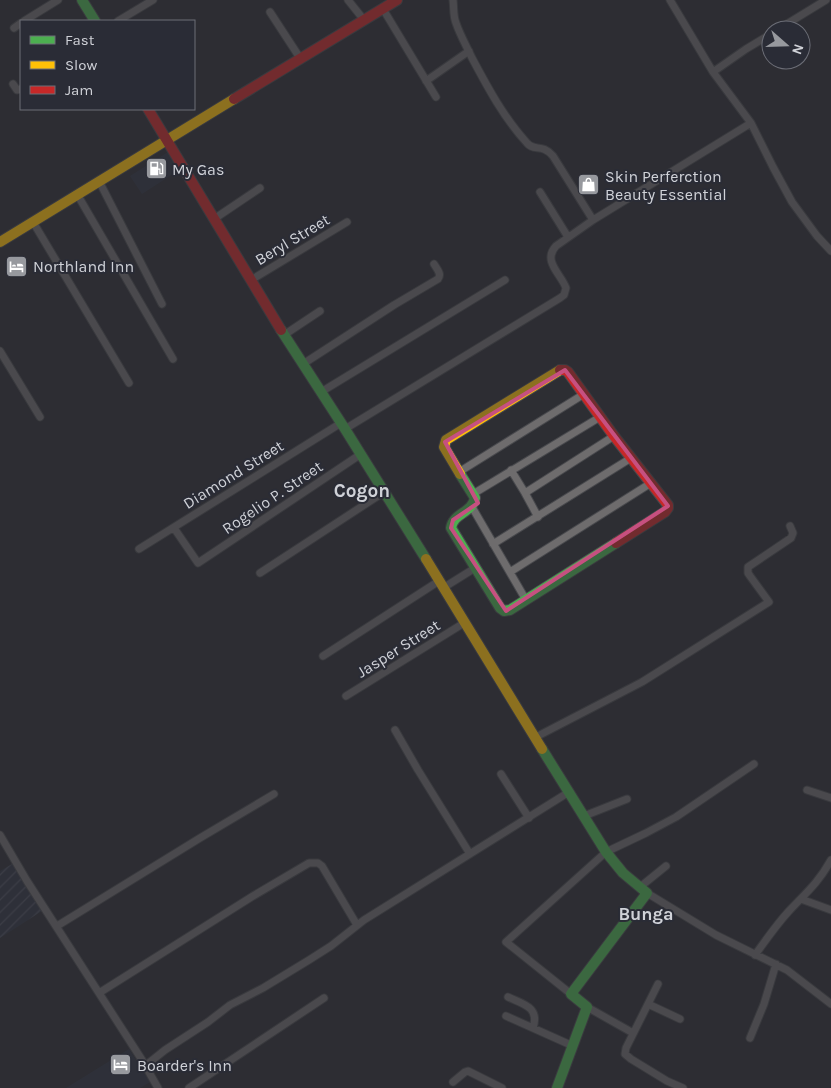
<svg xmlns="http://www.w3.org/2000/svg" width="831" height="1088" viewBox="0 0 831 1088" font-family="Karla,sans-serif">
	<defs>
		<pattern id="industrial-furrows" width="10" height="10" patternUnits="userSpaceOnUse" patternTransform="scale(1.25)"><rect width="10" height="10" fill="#303442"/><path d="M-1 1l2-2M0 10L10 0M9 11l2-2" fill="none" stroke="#4d505d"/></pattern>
	</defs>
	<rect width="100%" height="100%" fill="#2d2e33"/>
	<path fill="#303442" d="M168,152L179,170L142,194L130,176Z
		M129,1049L150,1082L140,1088H66Z"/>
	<path fill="url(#industrial-furrows)" d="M12,864L42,911L0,938V871Z"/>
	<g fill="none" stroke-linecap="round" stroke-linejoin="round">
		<defs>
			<path id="street" d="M348,0L364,20
				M453,0C454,7 453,16 456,23C460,35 467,47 472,58C488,88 504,118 527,143C534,152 542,143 553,156L593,220
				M670,0L713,72L751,123L773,167L792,202L817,236L831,251
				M383,9L436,97
				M270,12L300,58
				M24,21L58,0
				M118,21L153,0
				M14,28L21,23
				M777,30L826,0
				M713,72L746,49L771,34
				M426,81L469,51
				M13,84L17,90L21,89
				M99,181L162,304
				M540,192L568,237
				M77,194L173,359
				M214,219L260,188
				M33,222L129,383
				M251,280L347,222
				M284,335L320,311
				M0,351L40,417
				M303,364L394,305L438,279C442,274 437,269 434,264
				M321,392L505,280
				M345,429L560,298L564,295L566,288C561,274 542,261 556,246L593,220L751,123
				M511,470L525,493L538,517
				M459,472L584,394
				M525,493L614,436
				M473,494L600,417
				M472,507L526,600
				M174,528L198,563L361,454
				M493,544L631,458
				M139,549L341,423
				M510,572L651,483
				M260,573L384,492
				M443,588L475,568
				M323,656L439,581
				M346,696L464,623
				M395,730L418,770L470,854
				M534,738L642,682L769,602L750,576L748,573V567L791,538L793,533L790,526
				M501,774L529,818
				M807,790L831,798
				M584,816L627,799
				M0,835L27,881L142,1060L158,1088
				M640,887L666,866
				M647,893L716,935L787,970L831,1004
				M801,899L831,910
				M57,926L200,838L274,794
				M755,955C766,940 776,925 789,911C806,893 819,882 831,860
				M658,984L626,1048L625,1054L631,1059L667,1081L683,1088
				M99,993L253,896L309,863H318L322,866L357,925
				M571,994L506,942L606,852L646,833L676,817L754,764
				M508,997C523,1004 540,1007 533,1028
				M648,1004L680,1019
				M587,1007L633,1033
				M506,1016L573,1046
				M750,1038L764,1004L776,964
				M145,1066L165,1050L208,1022L230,1005L263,988L309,960L331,946L364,920L569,792
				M453,1082L465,1072L468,1071L502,1088
				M189,1088L324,998"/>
			<path id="fast" d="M82,0L95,21
				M281,330L345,429L426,559
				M460,474L475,498C472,513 453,513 451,528L500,608L504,611L510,610L616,543
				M542,749L606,852L623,873L647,893L571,994L587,1007L557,1088"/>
			<path id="slow" d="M0,242L234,99
				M460,474L444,447L446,440L560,370
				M426,559L542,749"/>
			<path id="jam" d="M234,99L397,0
				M148,109L281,330
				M560,370H565L568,372L614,436L668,505V508L665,512L616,543"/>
		</defs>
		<use href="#street" stroke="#48494d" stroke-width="9"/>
		<use href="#fast" stroke="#48494d" stroke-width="12"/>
		<use href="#slow" stroke="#48494d" stroke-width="12"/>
		<use href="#jam" stroke="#48494d" stroke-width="12"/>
		<use href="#street" stroke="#6e6c6d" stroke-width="7"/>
		<use href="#fast" stroke="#4caf50" stroke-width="10"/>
		<use href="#slow" stroke="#ffc107" stroke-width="10"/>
		<use href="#jam" stroke="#c62828" stroke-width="10"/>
	</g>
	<path d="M0 0H831V1088H0ZM565,370L668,506L506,611L451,528L453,520L478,503L445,442Z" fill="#2d2e33" fill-opacity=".55" fill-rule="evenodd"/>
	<path fill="none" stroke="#c65080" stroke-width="4" stroke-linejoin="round" d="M565,370L668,506L506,611L451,528L453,520L478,503L445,442Z"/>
	<defs>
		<symbol id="fuel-square" viewBox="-11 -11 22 22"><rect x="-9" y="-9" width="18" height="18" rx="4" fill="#97999e" stroke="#2a2c36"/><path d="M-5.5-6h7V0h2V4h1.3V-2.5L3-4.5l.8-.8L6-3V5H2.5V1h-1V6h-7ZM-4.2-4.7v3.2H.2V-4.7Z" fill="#fff"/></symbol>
		<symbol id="shop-square" viewBox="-11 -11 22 22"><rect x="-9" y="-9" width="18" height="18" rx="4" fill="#97999e" stroke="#2a2c36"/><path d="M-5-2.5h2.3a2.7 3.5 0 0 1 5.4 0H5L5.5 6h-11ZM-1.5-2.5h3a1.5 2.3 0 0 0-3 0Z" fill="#fff"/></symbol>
		<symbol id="hotel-square" viewBox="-11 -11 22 22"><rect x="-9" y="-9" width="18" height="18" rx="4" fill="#97999e" stroke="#2a2c36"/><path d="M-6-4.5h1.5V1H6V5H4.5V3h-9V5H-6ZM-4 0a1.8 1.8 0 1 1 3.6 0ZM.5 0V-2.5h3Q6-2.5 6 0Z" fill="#fff"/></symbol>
	</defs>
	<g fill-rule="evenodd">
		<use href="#fuel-square" x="144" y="156" width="25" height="25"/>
		<use href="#shop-square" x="576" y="172" width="25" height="25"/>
		<use href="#hotel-square" x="4" y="254" width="25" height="25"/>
		<use href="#hotel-square" x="108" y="1052" width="25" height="25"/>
	</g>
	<g text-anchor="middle" stroke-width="4" stroke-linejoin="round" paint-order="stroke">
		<g font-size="16" fill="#d0d2d8" stroke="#2a2c36" text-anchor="start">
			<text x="172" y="175">My Gas</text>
			<text x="605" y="182">Skin Perferction<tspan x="605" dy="18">Beauty Essential</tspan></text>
			<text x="33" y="272">Northland Inn</text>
			<text x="137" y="1071">Boarder's Inn</text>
		</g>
		<g font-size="16" fill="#d0d2d8" stroke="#2a2c36">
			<text transform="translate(292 239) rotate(-31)" y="6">Beryl Street</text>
			<text transform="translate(233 474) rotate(-32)" y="6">Diamond Street</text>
			<text transform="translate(272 497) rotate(-34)" y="6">Rogelio P. Street</text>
			<text transform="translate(398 648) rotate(-32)" y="6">Jasper Street</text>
		</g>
		<g font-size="18" font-weight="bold" fill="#d0d2d8" stroke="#2a2c36">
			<text x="646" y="920">Bunga</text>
		</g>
		<g font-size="19" font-weight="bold" fill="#d0d2d8" stroke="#2a2c36">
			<text x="362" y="497">Cogon</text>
		</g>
	</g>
	<rect x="20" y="20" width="175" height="90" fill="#2a2c36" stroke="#6c6e77"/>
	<rect x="30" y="36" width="25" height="8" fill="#4caf50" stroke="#6c6e77"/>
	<text x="65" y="45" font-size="15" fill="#d0d2d8">Fast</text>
	<rect x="30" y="61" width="25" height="8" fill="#ffc107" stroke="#6c6e77"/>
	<text x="65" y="70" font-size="15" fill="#d0d2d8">Slow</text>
	<rect x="30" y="86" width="25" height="8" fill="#c62828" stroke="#6c6e77"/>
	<text x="65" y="95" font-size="15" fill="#d0d2d8">Jam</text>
	<g transform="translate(786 45) rotate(110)"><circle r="24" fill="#2a2c36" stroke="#6c6e77"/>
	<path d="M0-4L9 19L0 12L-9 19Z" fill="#97999e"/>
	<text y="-8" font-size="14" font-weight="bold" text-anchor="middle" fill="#d0d2d8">N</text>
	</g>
</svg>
